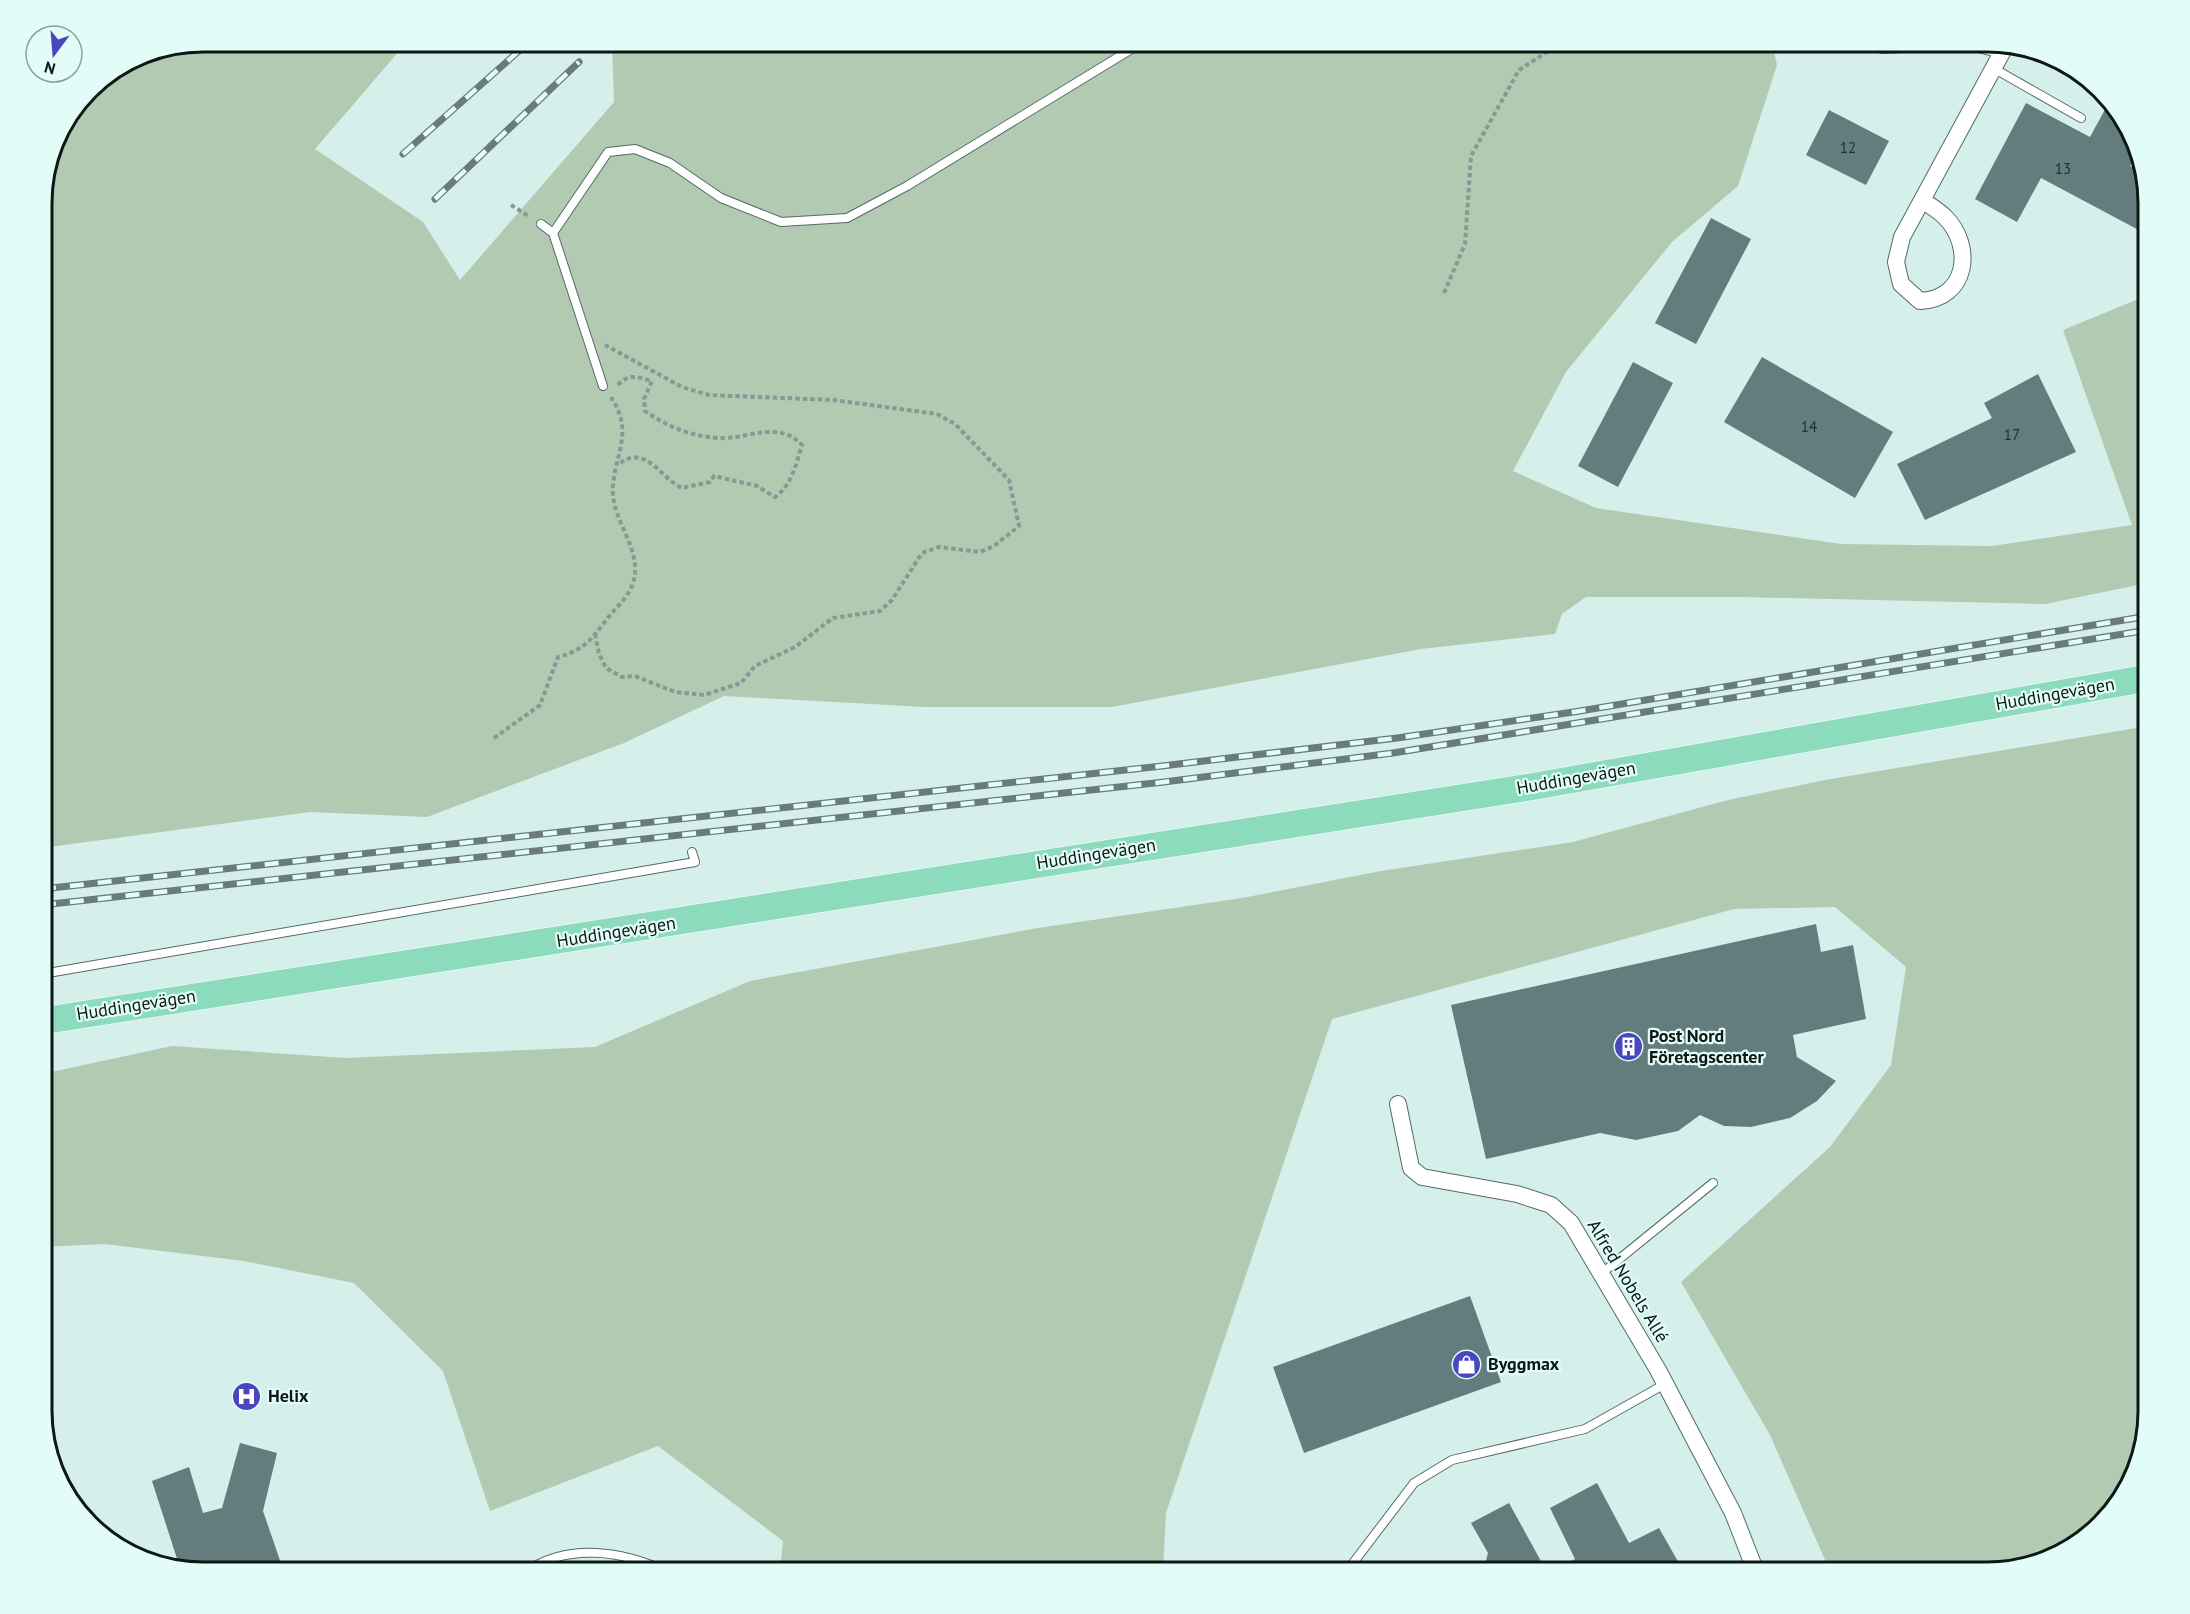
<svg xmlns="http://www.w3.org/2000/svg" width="2190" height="1614" viewBox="0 0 2190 1614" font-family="'PT Sans',sans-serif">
	<rect width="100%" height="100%" fill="#d5f0eb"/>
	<path fill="#b2cab2" d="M203,42H407L315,149L423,222L460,280L614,102L612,42H1772L1777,65L1738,186L1672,242L1566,372L1513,471L1596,508L1841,544L1992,546L2132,525L2063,330L2136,300L2148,298V583L2045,604L1741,597H1586L1562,614L1555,634L1421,649L1112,707H925L724,696L624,743L427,817L310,812L42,848V193L59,132L97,82L142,54Z
		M2148,726V1411L2139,1463L2114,1509L2058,1556L1987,1572H1803L1826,1562L1770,1435L1681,1282L1830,1147L1891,1065L1906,967L1835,907L1734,909L1332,1019L1166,1513L1163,1572H780L783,1541L658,1446L490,1511L443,1371L354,1283L244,1261L104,1244L42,1247V1074L172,1046L346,1058L595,1047L750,981L1038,928L1242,898L1381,871L1573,842L1728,800L1825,780Z"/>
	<path fill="#637c7d" d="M2026,103L2090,137L2108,104L2132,132L2137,154L2130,166L2141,172L2148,203V235L2041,178L2017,222L1975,199Z
		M1829,110L1889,141L1866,185L1806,155Z
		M1711,218L1751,239L1696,344L1655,323Z
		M1762,357L1893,432L1855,498L1724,422Z
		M1633,362L1673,383L1618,487L1578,466Z
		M2038,374L2076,452L1925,520L1897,464L1992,418L1984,403Z
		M1816,924L1821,952L1853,945L1866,1019L1793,1035L1797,1057L1836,1081L1817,1101L1790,1118L1751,1127L1724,1126L1700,1115L1678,1131L1636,1140L1600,1133L1486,1159L1451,1005Z
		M1470,1296L1501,1382L1304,1453L1273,1367Z
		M240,1443L277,1453L263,1511L284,1572H203L180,1568L152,1481L189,1467L203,1513L222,1508Z
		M1597,1483L1629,1543L1659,1528L1684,1572H1552L1575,1559L1550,1508Z
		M1509,1503L1547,1572H1483L1488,1553L1471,1523Z"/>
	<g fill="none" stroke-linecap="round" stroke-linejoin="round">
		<defs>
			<path id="lane" d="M1854,42L1882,49L1967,45L2001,54
				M1993,68L2081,118
				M541,224L553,233
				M603,386L553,233L608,152L635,149L670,163L721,198L781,222L847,218L907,186L1143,42
				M42,974L695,862L692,852
				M1602,1273L1713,1183
				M525,1572C569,1542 623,1551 668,1572
				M1349,1572L1350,1567L1414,1483L1452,1460L1585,1429L1665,1384"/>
			<path id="street" d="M1922,200C1929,205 1938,210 1945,217C1974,246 1968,299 1920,301L1901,284L1896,262L1902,237L2006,45
				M1398,1104L1411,1168L1422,1177L1517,1194L1551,1205L1571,1223L1658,1370L1733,1513L1756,1572"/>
			<path id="primary" d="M42,1021L1530,787L2148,678"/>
		</defs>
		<use href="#lane" stroke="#536b67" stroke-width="10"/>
		<use href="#street" stroke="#536b67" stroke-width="18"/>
		<use href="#primary" stroke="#fff" stroke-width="28"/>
		<path stroke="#859995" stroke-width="4" stroke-dasharray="4.5 3" stroke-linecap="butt" d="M511,205L530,217
			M1444,293L1465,244L1471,156L1519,70L1553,48L1557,42
			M618,385C629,373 637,377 652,381L644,399L645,411C667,426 689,436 718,438C746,440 778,419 802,445C796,464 792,485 775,497L757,486L714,476L710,482L682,488C660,478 646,443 619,464
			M595,634L599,654L606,668L622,677L635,676L675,692L704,695L741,683L755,666L795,647L833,618L880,611L892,600L922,553L939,547L980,552L994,546L1019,526L1009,480L955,424L937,414L833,400L709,395L682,387L605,345
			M494,738L540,705L558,657C584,650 591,640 607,619C614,610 625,600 630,590C649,553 609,522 613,485C617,449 633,431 611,397"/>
		<use href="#lane" stroke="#fff" stroke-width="8"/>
		<use href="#street" stroke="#fff" stroke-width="16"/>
		<use href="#primary" stroke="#8cdbbd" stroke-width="27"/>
		<defs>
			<path id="rail" d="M403,154L529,42
				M435,199L579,62
				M42,889L1162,766L1397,738L1580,711L2148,616
				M42,905L1164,782L1393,753L2148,630"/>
		</defs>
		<use href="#rail" stroke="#6a7c79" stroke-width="7"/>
		<use href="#rail" stroke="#e2fdf8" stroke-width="4.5" stroke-dasharray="14" stroke-linecap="butt"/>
	</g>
	<defs>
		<symbol id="building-disc" viewBox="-11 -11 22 22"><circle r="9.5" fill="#4b46bd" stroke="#e2fdf8"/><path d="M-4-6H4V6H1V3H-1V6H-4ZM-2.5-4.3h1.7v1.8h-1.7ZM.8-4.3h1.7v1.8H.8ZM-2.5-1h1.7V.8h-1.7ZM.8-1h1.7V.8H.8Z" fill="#fff"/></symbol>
		<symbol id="shop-disc" viewBox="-11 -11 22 22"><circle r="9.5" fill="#4b46bd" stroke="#e2fdf8"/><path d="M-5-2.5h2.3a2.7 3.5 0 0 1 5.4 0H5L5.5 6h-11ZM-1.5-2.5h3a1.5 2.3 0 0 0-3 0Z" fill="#fff"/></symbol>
		<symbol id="hospital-disc" viewBox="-11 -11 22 22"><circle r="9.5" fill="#4b46bd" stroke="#e2fdf8"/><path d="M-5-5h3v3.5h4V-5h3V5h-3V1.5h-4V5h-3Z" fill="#fff"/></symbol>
	</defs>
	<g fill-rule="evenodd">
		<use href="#building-disc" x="1612" y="1030" width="33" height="33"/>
		<use href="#shop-disc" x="1450" y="1348" width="33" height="33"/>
		<use href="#hospital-disc" x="230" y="1380" width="33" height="33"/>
	</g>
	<g text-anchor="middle" stroke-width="4.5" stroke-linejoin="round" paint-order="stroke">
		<g font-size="15" fill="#22302f">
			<text x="1848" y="153">12</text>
			<text x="2063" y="174">13</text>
			<text x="1809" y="432">14</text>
			<text x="2012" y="440">17</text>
		</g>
		<g font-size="18" fill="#0d1715" stroke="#e2fdf8">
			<text transform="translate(2055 694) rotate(-10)" y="6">Huddingevägen</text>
			<text transform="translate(1576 778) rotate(-10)" y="6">Huddingevägen</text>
			<text transform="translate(1096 854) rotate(-9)" y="6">Huddingevägen</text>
			<text transform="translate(616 932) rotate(-9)" y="6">Huddingevägen</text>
			<text transform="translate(136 1005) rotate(-9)" y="6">Huddingevägen</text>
			<text transform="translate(1628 1281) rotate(59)" y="6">Alfred Nobels Allé</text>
		</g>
		<g font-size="18" font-weight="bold" fill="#0d1715" stroke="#e2fdf8" text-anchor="start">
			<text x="1649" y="1042">Post Nord<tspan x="1649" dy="21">Företagscenter</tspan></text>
			<text x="1488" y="1370">Byggmax</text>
			<text x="268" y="1402">Helix</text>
		</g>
	</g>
	<path d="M0 0H2190V1614H0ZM203 52H1987A151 151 0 0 1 2138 203V1411A151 151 0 0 1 1987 1562H203A151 151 0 0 1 52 1411V203A151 151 0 0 1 203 52Z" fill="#e2fdf8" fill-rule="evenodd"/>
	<path fill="none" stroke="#0d1715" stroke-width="3" d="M203 52H1987A151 151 0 0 1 2138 203V1411A151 151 0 0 1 1987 1562H203A151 151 0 0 1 52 1411V203A151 151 0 0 1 203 52Z"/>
	<g transform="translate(54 54) rotate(196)"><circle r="28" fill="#e2fdf8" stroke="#8da19d" stroke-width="1.5"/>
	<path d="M0-4.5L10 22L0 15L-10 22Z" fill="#4b46bd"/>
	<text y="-9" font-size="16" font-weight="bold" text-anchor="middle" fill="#0d1715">N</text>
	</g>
</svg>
